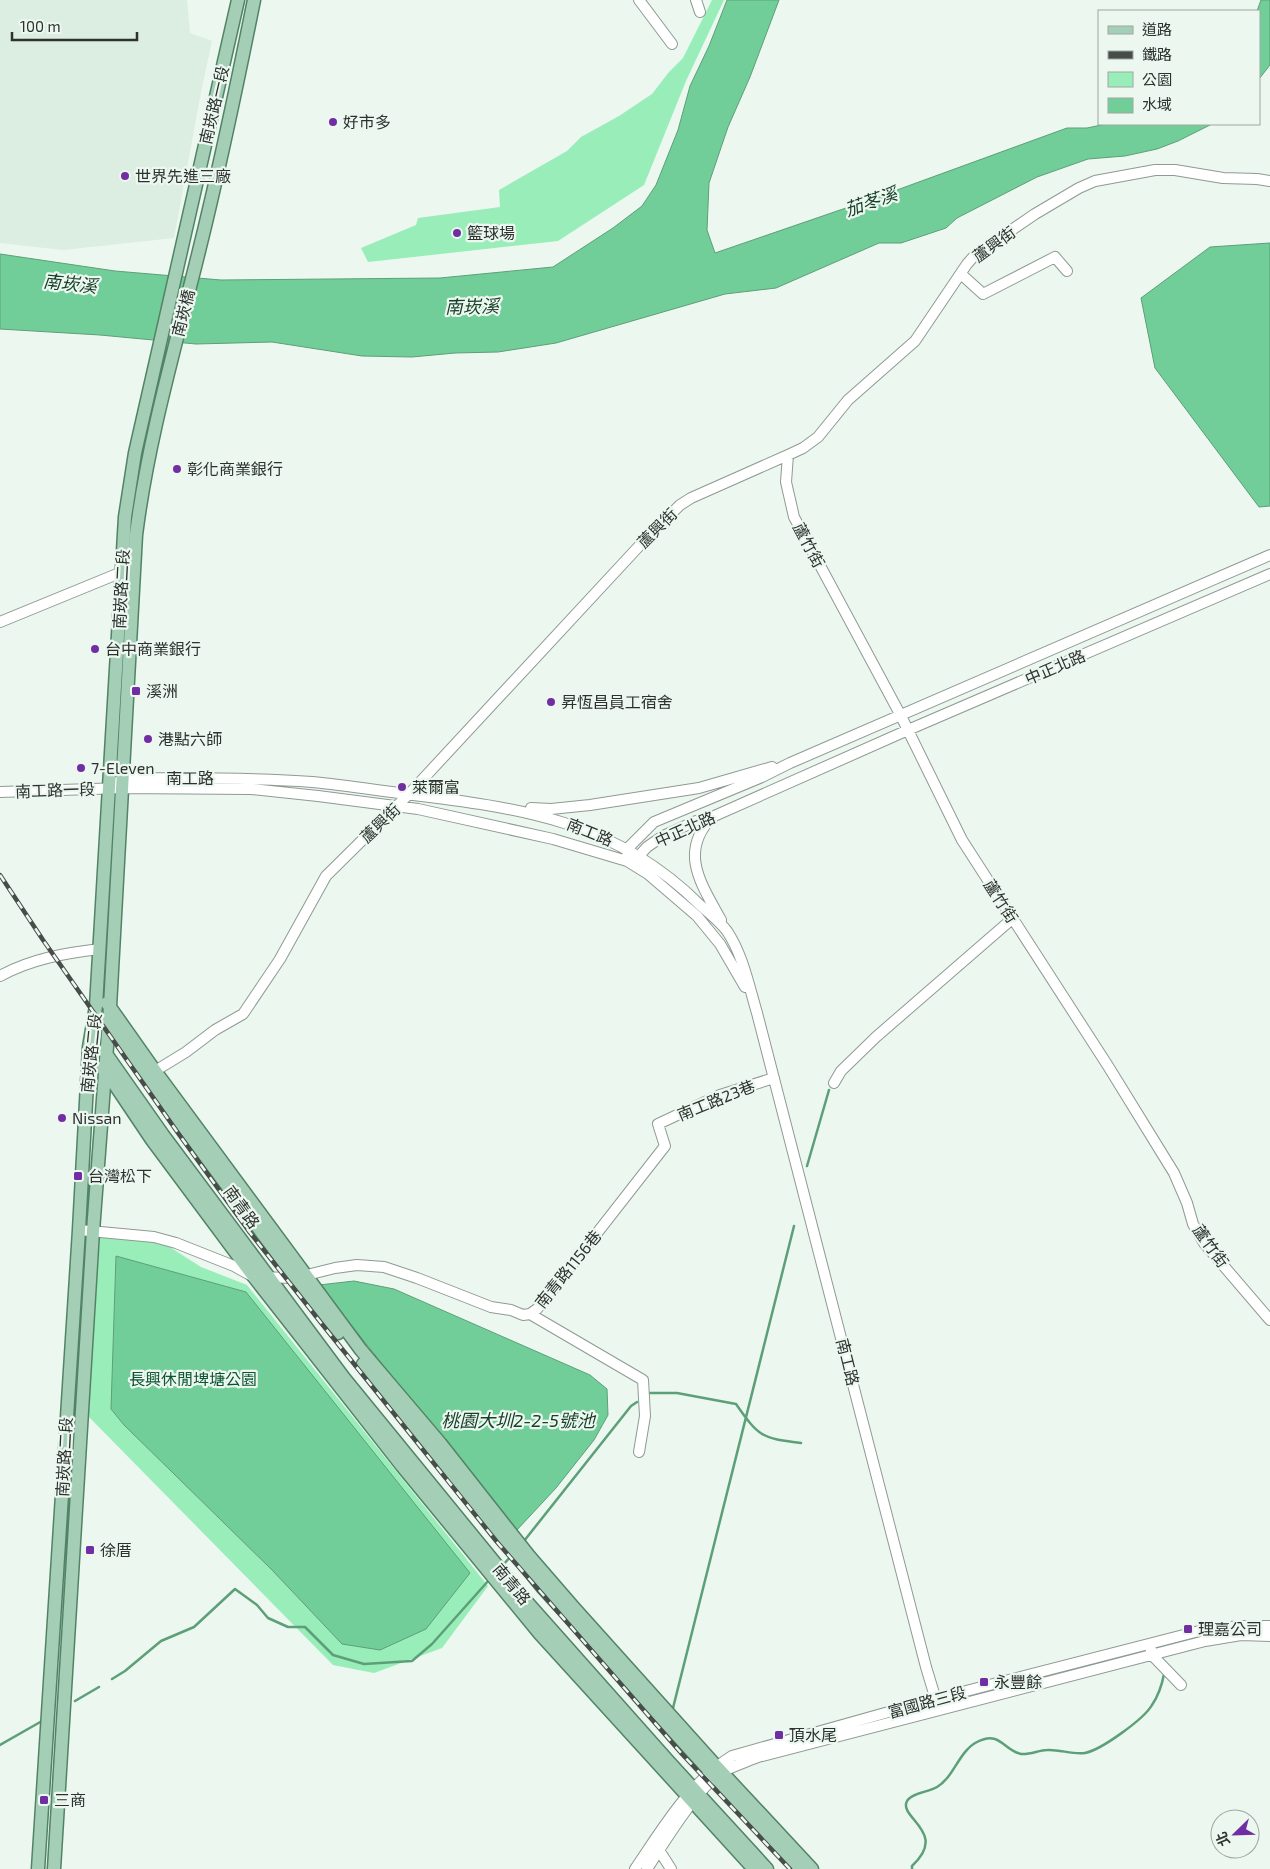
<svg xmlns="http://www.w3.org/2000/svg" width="1270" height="1869" viewBox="0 0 1270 1869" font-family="'Exo 2','Noto Sans TC',sans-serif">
	<rect width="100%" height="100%" fill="#ebf7ef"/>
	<path fill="#dbeee1" d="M0,0H187L190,33L212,41L201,92L174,238L63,250L0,243Z"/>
	<path fill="#99edb9" d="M712,0H724L686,81L644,185L558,241L368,262L361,248L416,225L418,218L500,207L499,190L567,151L581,137L619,116L652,94L669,72L683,58Z
		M100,1237H154L201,1267L247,1285L488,1586L442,1648L374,1673L333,1665L87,1415Z"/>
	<path fill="#72ce98" stroke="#5d9f78" d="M727,0H779L750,77L728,127L709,183L707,230L715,253L875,198L1067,128H1087L1106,124H1212L1178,141L1157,149L1125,156L1088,159L1037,177L957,218L946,228L901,243H879L776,288L725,294L556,343L498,352L455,353L412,357L362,356L272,342L196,344L100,335L0,329V254L115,271L221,280L440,278L553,267L613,228L642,206L656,185L678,130L690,86L709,46Z
		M1261,0H1270V65L1259,79V11H1257Z
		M1270,243V506L1259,507L1155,368L1141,298L1210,247Z
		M116,1256L246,1292L470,1573L426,1629L380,1650L342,1644L272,1570L124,1425L111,1409Z
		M354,1281L394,1289L590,1375L607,1389L608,1415L594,1440L556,1488L516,1531L319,1285Z"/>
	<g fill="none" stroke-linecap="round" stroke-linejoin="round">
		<path stroke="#5d9f78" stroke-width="2.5" d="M807,1166L829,1090
			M650,1393H677L736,1404C759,1437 761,1438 801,1443
			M524,1541L631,1406L637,1402
			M503,1565L511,1556
			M112,1679L125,1671L161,1641L194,1627L235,1589L257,1605L268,1618L288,1627H305L333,1655L364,1664L412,1661L432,1644L489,1580
			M75,1701L99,1687
			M673,1708L794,1226
			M0,1745L42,1721
			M912,1869V1866C949,1832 898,1818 907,1801C911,1793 929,1792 937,1787C954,1777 959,1751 977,1742C1000,1730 1003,1750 1021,1754C1030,1755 1039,1750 1047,1750C1059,1749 1073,1755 1085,1753C1101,1750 1144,1719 1152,1705C1158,1696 1162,1685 1164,1674"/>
		<defs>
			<path id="minor" d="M639,0L672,44
				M696,0L700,12
				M961,274L983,294L1055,257L1067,271
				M788,455L786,482L794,517L901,716L962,840L1108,1066L1174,1173L1187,1203L1193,1224L1204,1243L1270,1320
				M1270,555L790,763L762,777L654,822L628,848L627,861L638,857L647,847L663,836L696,821L712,817L908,730L1270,574
				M0,622L122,572
				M118,782L123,778C186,779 249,777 312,782C343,785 375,790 406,794C520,808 615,820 700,905C709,913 720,922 727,931C743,955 749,986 757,1013L926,1667L939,1710
				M0,792L122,788L251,789L318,796L418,809L553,839L627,861L648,874L697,916L720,944L745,987
				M531,808L551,809L590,805L699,788L772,767
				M712,817C678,853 702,885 721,920
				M0,976C31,959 65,953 100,949
				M155,1071L186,1052L215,1030L243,1014L280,959L326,876L409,794L641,544L680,505L691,498L788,455L803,448L818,437L848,400L915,341L967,264L975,255L1035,214L1079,188L1095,181L1155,170H1175L1223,178L1257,179L1270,181
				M834,1083L841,1071L876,1037L1012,919
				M79,1230L154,1237L176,1243L234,1266L254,1277L295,1278L335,1268L357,1265L384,1267L417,1278L491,1307L511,1310L523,1315L530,1314L537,1309L551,1292L665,1146L658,1124L720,1095L774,1078
				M530,1314L643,1380L645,1416L639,1452
				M1151,1650L1152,1655L1181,1685
				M654,1847L659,1850L671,1869
				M635,1869C663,1828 689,1783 732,1756L935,1699L1203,1630L1240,1626H1270
				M647,1869C663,1844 698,1787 722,1772C733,1766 746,1762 758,1757L1205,1641L1241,1635L1270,1636"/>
			<path id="major" d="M107,1003L155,1071L361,1350L440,1443L529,1556L574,1608L716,1766L812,1869
				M107,1019L180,1122L288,1268L338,1333
				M104,1051L163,1135L344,1378L526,1601L669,1762L767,1869
				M103,1067L152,1140L254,1277L402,1466L540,1634L754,1869
				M363,1364L543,1588L799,1869
				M38,1869L79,1230L89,1047L96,1006L125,517L135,453L238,0
				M54,1869L93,1231L110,1007L136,535C148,440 175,348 198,255C219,171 237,85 254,0"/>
		</defs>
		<use href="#minor" stroke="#8f9a93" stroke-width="12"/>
		<use href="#major" stroke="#538366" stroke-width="15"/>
		<use href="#minor" stroke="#fff" stroke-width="10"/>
		<use href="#major" stroke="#a4ceb5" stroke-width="12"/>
		<defs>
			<path id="rail" d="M0,875L43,940L178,1133L248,1230L322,1324L497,1542L682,1754L790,1869"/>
		</defs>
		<use href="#rail" stroke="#474d49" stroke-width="4.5"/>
		<use href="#rail" stroke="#ebf7ef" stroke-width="2.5" stroke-dasharray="8" stroke-linecap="butt"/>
	</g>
	<g fill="#712ea3" stroke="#ebf7ef" stroke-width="2">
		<circle cx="333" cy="122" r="5"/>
		<circle cx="125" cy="176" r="5"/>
		<circle cx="457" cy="233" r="5"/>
		<circle cx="177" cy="469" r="5"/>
		<circle cx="95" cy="649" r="5"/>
		<rect x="131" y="686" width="10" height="10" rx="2.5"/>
		<circle cx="551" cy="702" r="5"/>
		<circle cx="148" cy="739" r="5"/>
		<circle cx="81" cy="768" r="5"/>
		<circle cx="402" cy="787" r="5"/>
		<circle cx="62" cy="1118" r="5"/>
		<rect x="73" y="1171" width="10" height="10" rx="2.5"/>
		<rect x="85" y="1545" width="10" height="10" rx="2.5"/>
		<rect x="1183" y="1624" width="10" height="10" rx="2.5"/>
		<rect x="979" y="1677" width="10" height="10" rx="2.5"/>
		<rect x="774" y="1730" width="10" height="10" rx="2.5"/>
		<rect x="39" y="1795" width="10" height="10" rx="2.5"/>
	</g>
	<g text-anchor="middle" stroke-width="4.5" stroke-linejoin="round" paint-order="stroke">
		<g font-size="16" fill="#2d322f" stroke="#ebf7ef">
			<text transform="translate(214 105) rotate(-77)" y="6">南崁路一段</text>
			<text transform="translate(994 244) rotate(-36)" y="6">蘆興街</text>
			<text transform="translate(183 313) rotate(-76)" y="6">南崁橋</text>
			<text transform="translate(657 528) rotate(-45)" y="6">蘆興街</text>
			<text transform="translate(809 545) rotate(62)" y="6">蘆竹街</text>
			<text transform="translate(121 589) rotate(-87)" y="6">南崁路二段</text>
			<text transform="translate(1055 667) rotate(-23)" y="6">中正北路</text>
			<text x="190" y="784">南工路</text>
			<text transform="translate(55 790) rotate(-2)" y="6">南工路一段</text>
			<text transform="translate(380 823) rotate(-44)" y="6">蘆興街</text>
			<text transform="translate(685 829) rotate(-24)" y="6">中正北路</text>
			<text transform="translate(590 832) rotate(22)" y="6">南工路</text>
			<text transform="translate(1001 901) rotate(57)" y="6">蘆竹街</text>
			<text transform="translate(91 1053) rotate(-84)" y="6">南崁路二段</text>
			<text transform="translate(716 1100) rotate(-22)" y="6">南工路23巷</text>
			<text transform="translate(242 1207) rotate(54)" y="6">南青路</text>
			<text transform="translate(1211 1246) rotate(54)" y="6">蘆竹街</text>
			<text transform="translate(568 1269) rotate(-51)" y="6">南青路1156巷</text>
			<text transform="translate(848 1362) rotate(76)" y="6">南工路</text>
			<text transform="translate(64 1457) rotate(-87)" y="6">南崁路二段</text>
			<text transform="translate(512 1584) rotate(50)" y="6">南青路</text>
			<text transform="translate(927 1702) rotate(-15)" y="6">富國路三段</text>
		</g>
		<g font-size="16" fill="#2d322f" stroke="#ebf7ef" text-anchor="start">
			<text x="343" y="128">好市多</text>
			<text x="135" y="182">世界先進三廠</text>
			<text x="467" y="239">籃球場</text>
			<text x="187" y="475">彰化商業銀行</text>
			<text x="105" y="655">台中商業銀行</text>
			<text x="146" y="697">溪洲</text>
			<text x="561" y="708">昇恆昌員工宿舍</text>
			<text x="158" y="745">港點六師</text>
			<text x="91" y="774">7-Eleven</text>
			<text x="412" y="793">萊爾富</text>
			<text x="72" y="1124">Nissan</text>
			<text x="88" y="1182">台灣松下</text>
			<text x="100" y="1556">徐厝</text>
			<text x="1198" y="1635">理嘉公司</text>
			<text x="994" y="1688">永豐餘</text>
			<text x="789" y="1741">頂水尾</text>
			<text x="54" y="1806">三商</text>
		</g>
		<g font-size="16" fill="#0c5432" stroke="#ebf7ef">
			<text x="193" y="1385">長興休閒埤塘公園</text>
		</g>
		<g font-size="18" font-style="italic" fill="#19402a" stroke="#ebf7ef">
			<text transform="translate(871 202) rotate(-19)" y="6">茄苳溪</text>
			<text transform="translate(70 284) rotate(6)" y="6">南崁溪</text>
			<text transform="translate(472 307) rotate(-1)" y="6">南崁溪</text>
			<text x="518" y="1427">桃園大圳2-2-5號池</text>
		</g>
	</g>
	<rect x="1098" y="10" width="162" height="115" fill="#ebf7ef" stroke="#9fa8a2"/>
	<rect x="1108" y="26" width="25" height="8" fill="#a4ceb5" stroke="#9fa8a2"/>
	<text x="1142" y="35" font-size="15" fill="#2d322f">道路</text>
	<rect x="1108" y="51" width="25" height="8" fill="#474d49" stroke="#9fa8a2"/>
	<text x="1142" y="60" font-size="15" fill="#2d322f">鐵路</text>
	<rect x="1108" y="72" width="25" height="15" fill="#99edb9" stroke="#9fa8a2"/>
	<text x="1142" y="85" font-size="15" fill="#2d322f">公園</text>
	<rect x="1108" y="98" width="25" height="15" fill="#72ce98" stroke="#9fa8a2"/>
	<text x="1142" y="110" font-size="15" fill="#2d322f">水域</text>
	<g transform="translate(1235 1834) rotate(247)"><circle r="24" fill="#ebf7ef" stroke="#9fa8a2"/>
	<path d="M0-4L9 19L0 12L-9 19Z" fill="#712ea3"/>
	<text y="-8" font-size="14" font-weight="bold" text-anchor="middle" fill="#2d322f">北</text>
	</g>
	<path d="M12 32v8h125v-8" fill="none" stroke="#2d322f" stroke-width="2.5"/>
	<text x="20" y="32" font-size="15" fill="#2d322f" stroke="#ebf7ef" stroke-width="4" paint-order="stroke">100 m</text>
</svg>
